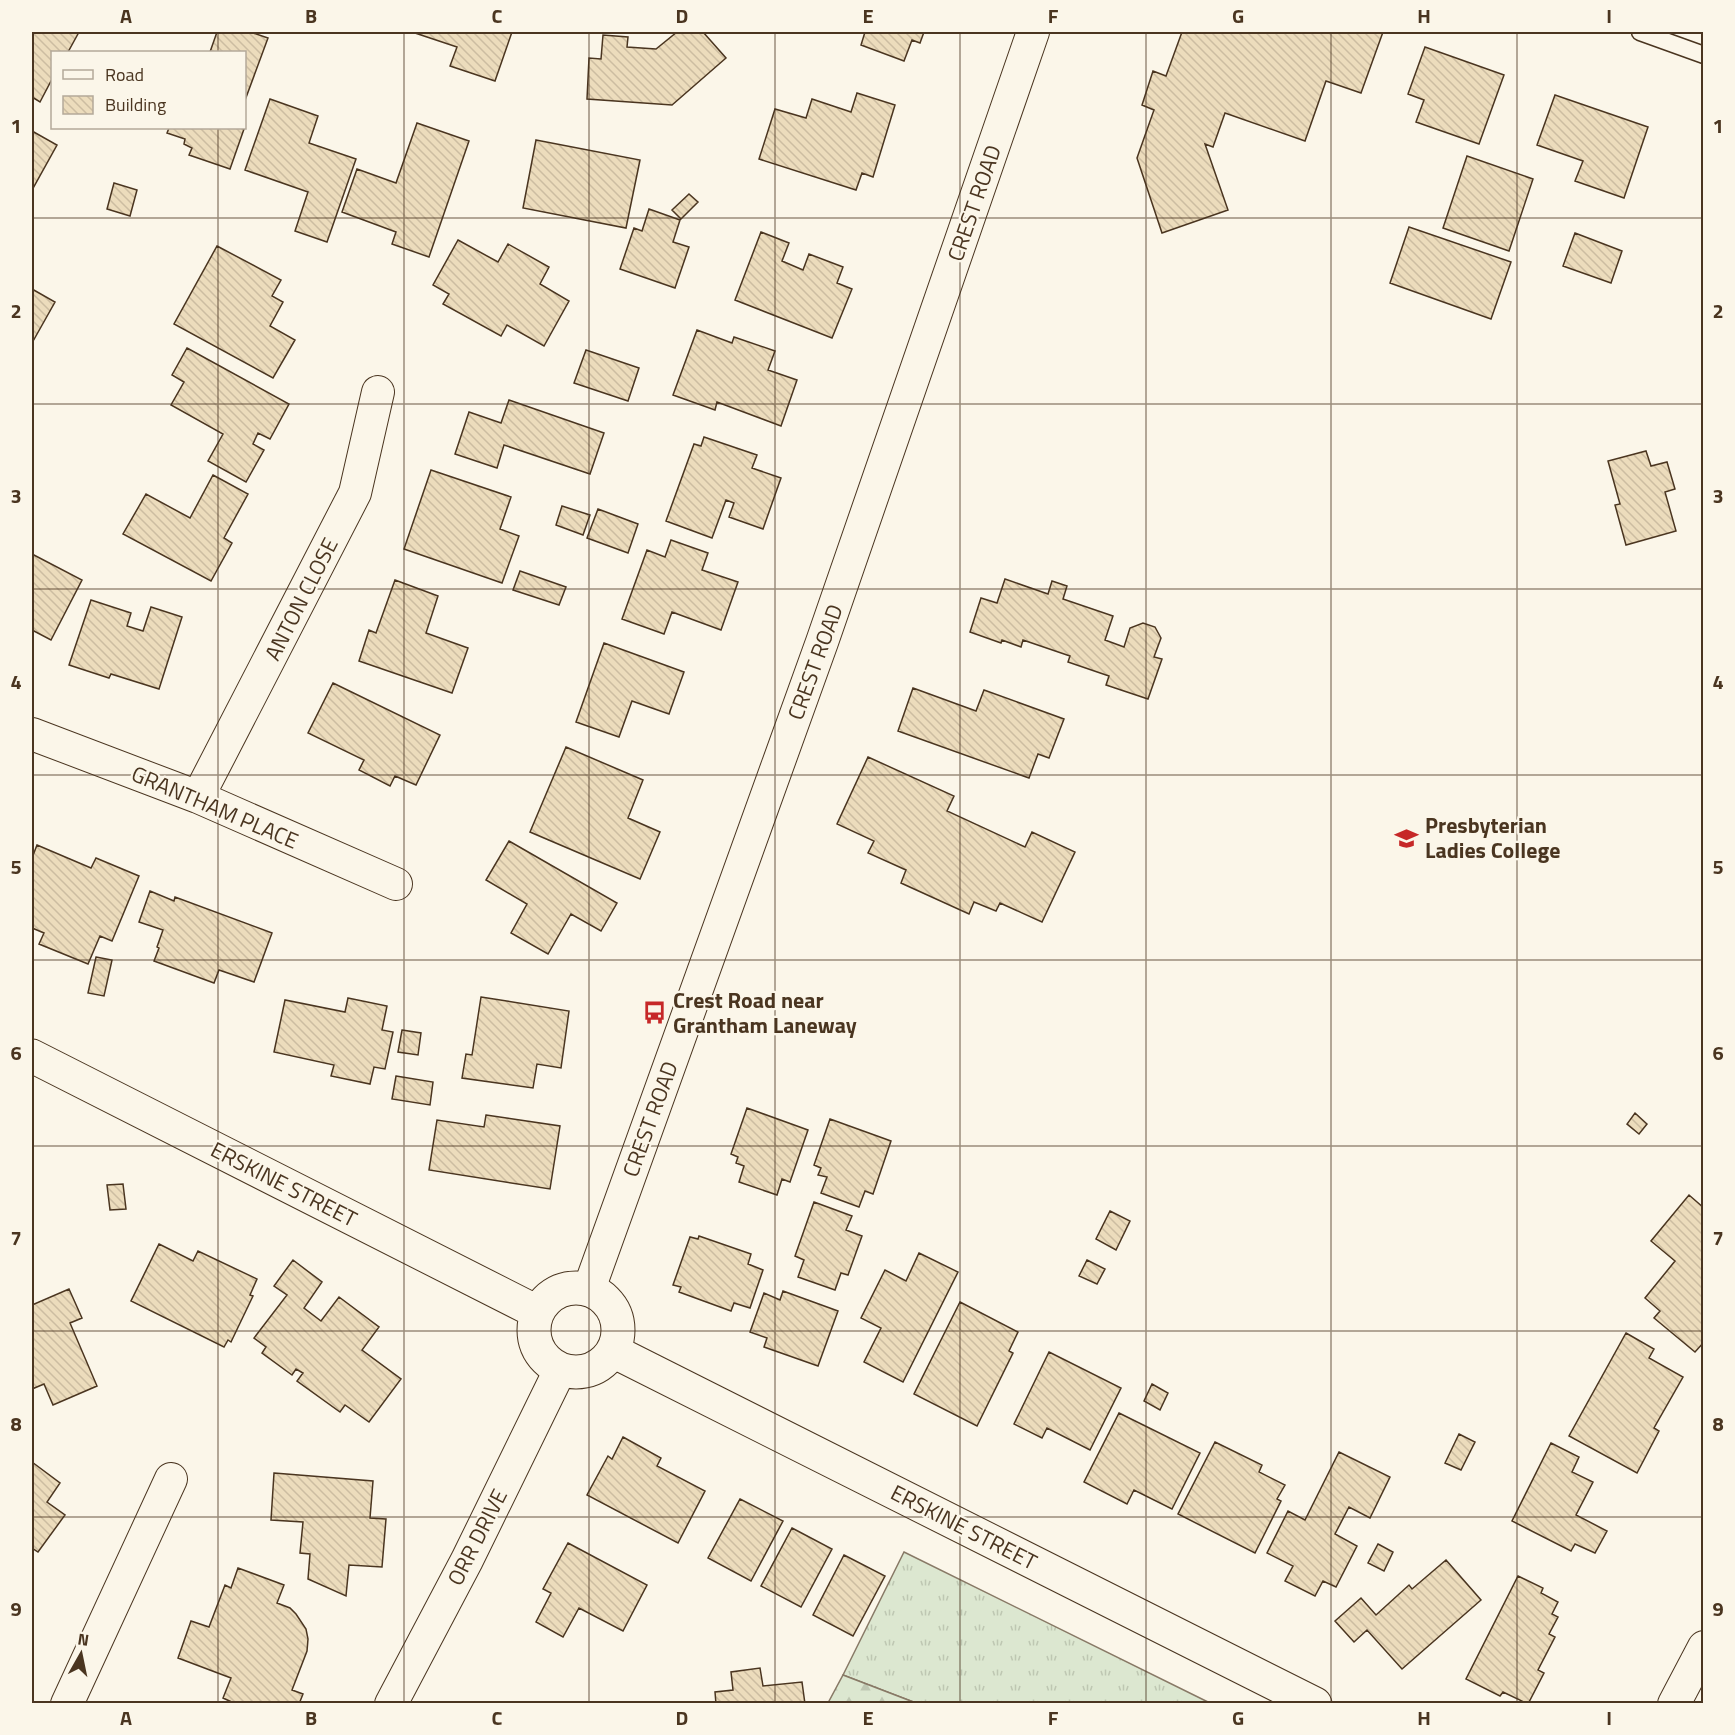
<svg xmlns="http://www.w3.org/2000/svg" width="1735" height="1735" viewBox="0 0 1735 1735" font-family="'Titillium Web',sans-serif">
	<defs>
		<pattern id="grass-tufts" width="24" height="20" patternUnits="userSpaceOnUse" patternTransform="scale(1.5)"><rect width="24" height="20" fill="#dce7d0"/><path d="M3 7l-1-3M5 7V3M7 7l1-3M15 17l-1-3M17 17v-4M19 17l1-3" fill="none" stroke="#bec7b2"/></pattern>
		<pattern id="forest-firs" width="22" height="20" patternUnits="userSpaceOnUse" patternTransform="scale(1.5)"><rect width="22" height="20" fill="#dce7d0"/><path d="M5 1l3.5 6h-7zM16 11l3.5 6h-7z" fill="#bec7b2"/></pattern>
		<pattern id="building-back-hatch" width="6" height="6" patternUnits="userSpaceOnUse" patternTransform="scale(1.5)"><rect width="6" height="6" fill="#ecdcbc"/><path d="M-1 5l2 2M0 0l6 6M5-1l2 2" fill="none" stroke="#ccbda1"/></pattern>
	</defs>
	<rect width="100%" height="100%" fill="#fbf6e9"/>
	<path fill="url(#grass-tufts)" stroke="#887966" stroke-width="1.5" d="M904,1552L1210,1703H916L843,1675Z"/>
	<path fill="url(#forest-firs)" stroke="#887966" stroke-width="1.5" d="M843,1675L916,1703H828Z"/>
	<path fill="url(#building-back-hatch)" stroke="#4a3520" stroke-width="1.5" d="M32,32H79L68,52H52V79L40,102L32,97Z
		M217,32H250L268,38L244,103V52H210Z
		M412,32H512L495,81L450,66L457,47Z
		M677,32H703L726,58L672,105L587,99L589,58L601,59L603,35L628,37L627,47L656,49Z
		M865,32H924L920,43L912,40L904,61L861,45Z
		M1182,32H1383L1361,93L1326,81L1305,141L1225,113L1213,147L1205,144L1228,210L1162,233L1137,158L1154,110L1142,105L1153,71L1166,76Z
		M1425,47L1504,75L1479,144L1416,122L1424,100L1408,94Z
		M857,93L895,105L873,177L862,173L856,190L759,159L775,109L806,118L812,99L851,112Z
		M1555,95L1648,127L1624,198L1575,181L1583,161L1537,145Z
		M270,99L318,116L309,143L356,159L327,242L295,231L308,192L245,170Z
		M417,123L469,141L429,257L392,244L396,232L342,212L357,169L396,183Z
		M169,128H240L244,129L230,169L189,155L192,148L184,144L185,139L167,133Z
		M32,131L57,145L32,190Z
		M536,140L640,160L626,228L523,208Z
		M1467,156L1533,179L1509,251L1443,228Z
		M114,183L137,190L130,216L107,209Z
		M689,194L698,202L681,219L672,210Z
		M649,209L680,220L673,242L689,247L675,288L620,269L634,228L642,231Z
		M1409,227L1511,262L1491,319L1390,283Z
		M761,232L789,243L782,261L803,270L809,254L843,267L837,283L852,289L832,338L735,300Z
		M1575,233L1622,251L1611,283L1563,266Z
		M458,240L498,262L508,244L549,267L540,284L569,301L544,346L507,325L501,336L443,304L449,294L433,285Z
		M217,246L281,280L272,296L283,302L270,326L295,340L273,378L174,324Z
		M32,289L55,302L32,343Z
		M697,330L732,343L734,337L775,351L768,370L797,380L781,426L717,402L715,410L673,395Z
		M187,348L289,404L270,439L258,433L253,444L264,450L246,482L208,461L223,434L171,405L184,382L172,375Z
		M586,350L639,368L628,401L574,383Z
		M509,400L604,433L590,474L504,445L497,468L455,454L469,412L501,423Z
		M704,437L757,455L752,468L781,478L763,529L729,517L734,503L726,500L712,538L666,521L694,444L701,446Z
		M1646,451L1651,466L1667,462L1675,489L1665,492L1676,531L1626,545L1615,505L1620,504L1608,461Z
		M431,470L511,497L500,529L519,536L502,583L404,549Z
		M213,475L248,494L224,538L232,543L211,581L123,534L146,494L190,518Z
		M562,506L590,515L583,535L556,525Z
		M598,509L638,524L628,553L587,538Z
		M671,540L708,553L702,570L738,582L721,630L672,612L664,634L622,619L647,550L665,557Z
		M32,554L82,580L51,640L32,630Z
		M520,571L566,587L559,605L513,590Z
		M1005,579L1048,594L1052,581L1067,586L1063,599L1113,616L1105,640L1124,647L1130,628L1143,623L1155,627L1161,638L1154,657L1162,659L1148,699L1106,685L1109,676L1068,662L1070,656L1023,640L1021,647L1002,640L1001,643L970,632L981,598L997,603Z
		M395,580L438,596L426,633L468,648L452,693L359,661L369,630L376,633Z
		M91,600L131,613L127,626L143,631L151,607L182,617L159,689L111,674L109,678L69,665Z
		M604,643L684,672L669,714L632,701L619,737L576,722Z
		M333,683L440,735L416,785L395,776L390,786L359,770L364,760L308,733Z
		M913,688L976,711L984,690L1064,719L1049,758L1038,754L1029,778L898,731Z
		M566,747L643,780L628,818L660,832L640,879L530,832Z
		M868,757L954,796L947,811L1025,847L1032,832L1075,852L1042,922L1000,903L996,911L974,902L969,914L901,883L906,870L868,853L874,841L837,824Z
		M509,841L617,903L601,931L571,914L548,954L511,933L527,904L486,880Z
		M37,845L91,868L96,858L139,876L112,941L100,936L88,964L39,944L44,933L32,928V858Z
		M150,891L174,901L175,897L272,933L254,982L219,970L214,983L154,961L159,948L157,947L163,930L139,922Z
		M96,957L112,960L104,996L88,993Z
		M481,997L569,1011L561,1068L537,1064L533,1088L462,1078L466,1054L472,1055Z
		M348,998L387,1006L382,1030L393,1032L385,1069L374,1067L370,1084L331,1076L334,1065L274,1052L285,1000L345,1012Z
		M402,1030L421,1033L418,1055L398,1052Z
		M396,1076L433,1082L430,1105L392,1099Z
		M747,1108L808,1130L790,1182L782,1179L777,1195L739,1182L744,1166L736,1163L738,1157L731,1154Z
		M1635,1113L1647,1124L1639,1134L1627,1124Z
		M486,1115L560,1126L550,1189L429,1170L437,1120L484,1127Z
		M830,1119L891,1141L873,1194L865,1191L859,1207L821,1193L827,1177L818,1175L821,1168L814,1165Z
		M123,1184L126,1209L110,1210L107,1185Z
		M1689,1195L1704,1208V1342L1695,1352L1654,1318L1660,1311L1645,1298L1675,1261L1651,1241Z
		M814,1202L852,1216L846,1230L862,1236L848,1275L841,1273L835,1290L798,1277L804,1260L795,1256Z
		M1110,1211L1130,1221L1116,1250L1096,1239Z
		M699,1236L751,1254L748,1264L763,1270L750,1308L734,1303L731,1311L679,1292L681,1287L673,1285L690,1237L698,1239Z
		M159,1244L193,1261L198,1251L257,1279L250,1295L253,1296L231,1342L228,1340L224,1347L131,1301Z
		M919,1253L958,1272L903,1382L864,1362L881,1328L861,1318L885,1270L906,1281Z
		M293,1260L322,1282L304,1308L321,1321L339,1297L379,1327L362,1350L401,1379L369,1422L345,1405L340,1412L297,1381L303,1373L296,1369L292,1375L262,1353L266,1347L254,1338L287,1295L274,1286Z
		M1087,1260L1105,1269L1097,1284L1079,1276Z
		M69,1289L82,1318L70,1323L97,1386L53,1405L44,1384L32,1389V1305Z
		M783,1291L838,1311L818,1366L764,1347L767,1338L750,1332L764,1293L780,1300Z
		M960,1302L1018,1332L1009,1351L1013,1353L977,1426L914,1394Z
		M1626,1333L1654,1349L1649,1358L1683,1377L1654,1428L1659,1431L1637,1473L1569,1436Z
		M1049,1352L1121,1388L1090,1450L1047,1428L1042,1438L1014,1424Z
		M1152,1384L1168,1393L1160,1410L1144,1401Z
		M1119,1413L1200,1453L1172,1509L1134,1490L1127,1504L1084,1482Z
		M1459,1434L1475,1442L1461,1470L1445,1463Z
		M623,1437L661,1458L657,1466L705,1491L678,1543L587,1495L608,1456L612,1459Z
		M1215,1442L1262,1465L1259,1472L1285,1485L1277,1499L1281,1501L1255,1553L1178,1514Z
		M1551,1443L1579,1457L1572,1472L1593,1482L1576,1515L1607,1531L1595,1553L1575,1544L1571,1551L1512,1521Z
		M1339,1452L1390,1477L1370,1518L1349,1507L1335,1534L1357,1546L1336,1587L1323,1581L1315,1596L1285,1581L1293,1566L1267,1553L1288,1511L1305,1520Z
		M32,1462L60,1483L47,1502L65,1515L38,1552L32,1548Z
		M274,1473L373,1481L370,1518L386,1519L382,1567L349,1565L346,1596L308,1579L310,1554L300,1553L303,1522L271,1520Z
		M740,1499L783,1521L751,1581L708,1558Z
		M792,1528L832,1549L801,1607L761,1586Z
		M568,1543L647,1585L623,1631L579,1608L563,1637L536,1622L551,1593L543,1589Z
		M1378,1544L1393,1552L1384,1571L1368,1563Z
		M844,1555L885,1576L853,1636L813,1615Z
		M1446,1560L1481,1600L1402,1669L1367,1630L1354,1642L1335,1621L1361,1598L1376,1615L1409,1585L1412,1589Z
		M238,1568L284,1585L277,1603L290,1608L296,1614L306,1629L308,1639L307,1651L292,1690L303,1694L299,1704H236L223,1698L231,1678L178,1658L191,1621L209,1627L225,1585L231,1588Z
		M1518,1576L1543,1588L1541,1593L1558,1602L1552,1614L1558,1617L1549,1634L1555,1637L1538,1670L1544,1673L1528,1704L1503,1692L1500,1696L1466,1679Z
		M760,1668L763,1686L802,1682L805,1704H716L715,1692L733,1690L731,1672Z"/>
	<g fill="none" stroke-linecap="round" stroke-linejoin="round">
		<defs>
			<path id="service" d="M1640,32L1704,55"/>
			<path id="minor" d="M32,734L198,797L396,884
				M198,797L355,493L378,392
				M589,1289L822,642L1033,32
				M67,1704L171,1479
				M391,1704L467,1560L560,1370
				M1674,1704L1704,1647"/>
			<path id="tertiary" d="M32,1056L537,1312
				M534 1330a42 42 0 1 1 84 0a42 42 0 1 1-84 0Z
				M613,1351L1315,1704"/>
		</defs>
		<use href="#service" stroke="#4a3520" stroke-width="19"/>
		<use href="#minor" stroke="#4a3520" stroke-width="34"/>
		<use href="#tertiary" stroke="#4a3520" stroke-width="35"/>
		<use href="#service" stroke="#fbf6e9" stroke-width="16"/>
		<use href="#minor" stroke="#fbf6e9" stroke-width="32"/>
		<use href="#tertiary" stroke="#fbf6e9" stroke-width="33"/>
	</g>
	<path fill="none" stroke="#4a3520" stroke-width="1.5" stroke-opacity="0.55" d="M218,32V52M404,32V1704M589,32V1704M775,32V1704M960,32V1704M1146,32V1704M1331,32V1704M1517,32V1704M218,128V1704M32,218H1704M32,404H1704M32,589H1704M32,775H1704M32,960H1704M32,1146H1704M32,1331H1704M32,1517H1704"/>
	<defs>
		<symbol id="school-bare" viewBox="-9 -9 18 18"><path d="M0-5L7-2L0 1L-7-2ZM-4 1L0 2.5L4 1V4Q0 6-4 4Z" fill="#c62828" stroke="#fbf6e9" stroke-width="2.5" paint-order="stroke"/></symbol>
		<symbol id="bus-bare" viewBox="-9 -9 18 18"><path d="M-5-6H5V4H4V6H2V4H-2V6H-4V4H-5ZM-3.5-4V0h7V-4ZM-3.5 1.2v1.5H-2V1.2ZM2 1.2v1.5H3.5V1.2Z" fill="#c62828" stroke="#fbf6e9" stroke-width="2.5" paint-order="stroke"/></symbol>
	</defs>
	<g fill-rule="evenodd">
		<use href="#school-bare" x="1390" y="822" width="33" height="33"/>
		<use href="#bus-bare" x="638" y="996" width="33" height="33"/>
	</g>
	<g text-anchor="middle" stroke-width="4.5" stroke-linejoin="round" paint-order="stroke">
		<g font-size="22" fill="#4a3520" stroke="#fbf6e9">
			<text transform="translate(974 203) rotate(-71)" y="8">CREST ROAD</text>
			<text transform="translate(301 599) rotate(-63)" y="8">ANTON CLOSE</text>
			<text transform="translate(815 662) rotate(-70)" y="8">CREST ROAD</text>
			<text transform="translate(215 807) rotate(23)" y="8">GRANTHAM PLACE</text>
			<text transform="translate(650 1119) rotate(-70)" y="8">CREST ROAD</text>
			<text transform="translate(284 1184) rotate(27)" y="8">ERSKINE STREET</text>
			<text transform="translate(964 1527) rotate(27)" y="8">ERSKINE STREET</text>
			<text transform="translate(477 1537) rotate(-63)" y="8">ORR DRIVE</text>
		</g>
		<g font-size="22" font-weight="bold" fill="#4a3520" stroke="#fbf6e9" text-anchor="start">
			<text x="1425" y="833">Presbyterian<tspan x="1425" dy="25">Ladies College</tspan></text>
			<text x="673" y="1008">Crest Road near<tspan x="673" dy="25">Grantham Laneway</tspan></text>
		</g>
	</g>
	<rect width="1735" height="1735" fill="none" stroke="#fbf6e9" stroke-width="66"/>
	<rect x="51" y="51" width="195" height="78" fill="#fbf6e9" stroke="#b4a999" stroke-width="1.5"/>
	<rect x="63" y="70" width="30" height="9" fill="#fbf6e9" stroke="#b4a999" stroke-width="1.5"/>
	<text x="105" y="81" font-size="18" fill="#4a3520">Road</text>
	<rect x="63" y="96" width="30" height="18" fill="url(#building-back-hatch)" stroke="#b4a999" stroke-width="1.5"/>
	<text x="105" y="111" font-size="18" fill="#4a3520">Building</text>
	<g transform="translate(81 1654) rotate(9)" stroke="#fbf6e9" stroke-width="4.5" paint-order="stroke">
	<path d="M0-4.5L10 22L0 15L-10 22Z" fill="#4a3520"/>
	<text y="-9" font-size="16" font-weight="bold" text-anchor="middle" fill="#4a3520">N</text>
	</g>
	<rect x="33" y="33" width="1669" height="1669" fill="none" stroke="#4a3520" stroke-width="2"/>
	<g font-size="20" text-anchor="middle" font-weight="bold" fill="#4a3520">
		<text x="126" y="23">A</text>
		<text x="311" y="23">B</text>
		<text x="497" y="23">C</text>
		<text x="682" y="23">D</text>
		<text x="868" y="23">E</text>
		<text x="1053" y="23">F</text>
		<text x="1238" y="23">G</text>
		<text x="1424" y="23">H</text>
		<text x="1609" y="23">I</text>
		<text x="16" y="133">1</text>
		<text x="1718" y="133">1</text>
		<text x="16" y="318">2</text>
		<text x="1718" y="318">2</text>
		<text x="16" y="503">3</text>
		<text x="1718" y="503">3</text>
		<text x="16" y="689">4</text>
		<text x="1718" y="689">4</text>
		<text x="16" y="874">5</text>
		<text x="1718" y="874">5</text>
		<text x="16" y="1060">6</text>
		<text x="1718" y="1060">6</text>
		<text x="16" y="1245">7</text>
		<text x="1718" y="1245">7</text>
		<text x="16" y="1431">8</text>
		<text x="1718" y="1431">8</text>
		<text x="16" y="1616">9</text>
		<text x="1718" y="1616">9</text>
		<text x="126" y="1725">A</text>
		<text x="311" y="1725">B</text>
		<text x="497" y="1725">C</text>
		<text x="682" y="1725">D</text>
		<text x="868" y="1725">E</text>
		<text x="1053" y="1725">F</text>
		<text x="1238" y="1725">G</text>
		<text x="1424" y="1725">H</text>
		<text x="1609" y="1725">I</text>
	</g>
</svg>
